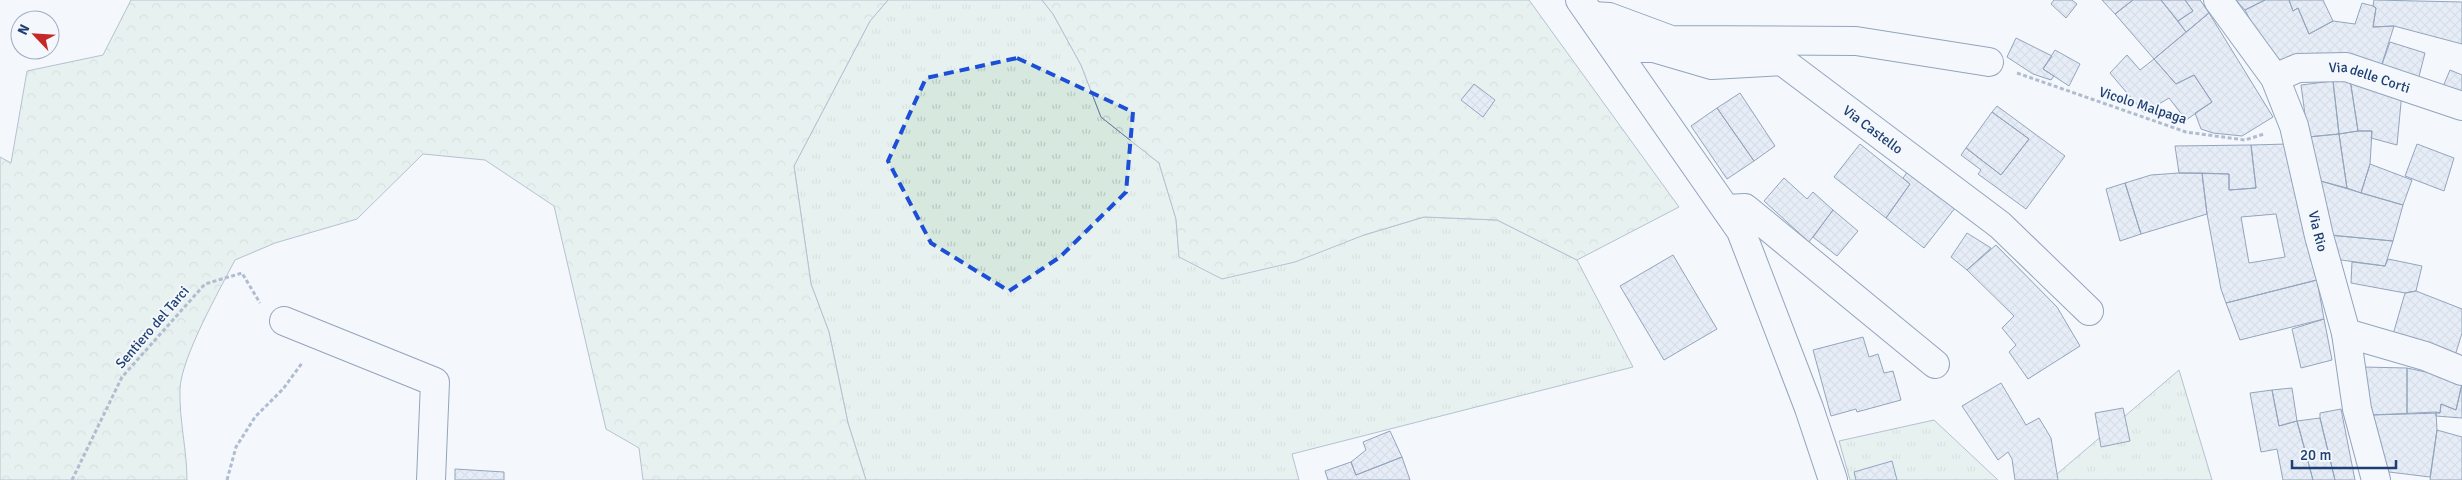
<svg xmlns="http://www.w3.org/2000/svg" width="2462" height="480" viewBox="0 0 2462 480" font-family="Signika,sans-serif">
	<defs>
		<pattern id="grass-tufts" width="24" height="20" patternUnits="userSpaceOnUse" patternTransform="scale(1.25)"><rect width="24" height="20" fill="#d7e8df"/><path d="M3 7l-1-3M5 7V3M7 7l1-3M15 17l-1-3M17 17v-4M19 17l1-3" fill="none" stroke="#b8c8c3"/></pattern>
		<pattern id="forest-crowns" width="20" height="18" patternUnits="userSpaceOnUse" patternTransform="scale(1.25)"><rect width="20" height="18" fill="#d7e8df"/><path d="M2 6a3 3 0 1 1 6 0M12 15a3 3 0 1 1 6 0" fill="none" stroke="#b8c8c3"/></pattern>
		<pattern id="building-cross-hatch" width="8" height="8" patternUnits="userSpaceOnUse" patternTransform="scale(1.25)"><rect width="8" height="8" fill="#d5e0f0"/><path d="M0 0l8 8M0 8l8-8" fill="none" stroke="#b6c1d1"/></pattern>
	</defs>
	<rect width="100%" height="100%" fill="#f4f7fb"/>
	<path fill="url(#grass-tufts)" stroke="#687fa3" d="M888,0H1042L1053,14L1081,65L1101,117L1159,163L1176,219L1179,257L1364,235L1424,217L1497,220L1577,260L1633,367L1292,454L1299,480H866L848,423L829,332L811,284L794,166L870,21Z
		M2179,370L2212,480H2050Z
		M1934,420L1998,480H1850L1839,441Z"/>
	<path fill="url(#forest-crowns)" stroke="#687fa3" d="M131,0H888L870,21L794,166L811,284L829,332L848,423L866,480H643L639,448L606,429L554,206L485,160L423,154L357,219L275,243L235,260C220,289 181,358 180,389C179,420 187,450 187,480H0V157L11,163L27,71L103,55Z
		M1042,0H1529L1679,207L1577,260L1497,220L1424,217L1364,235L1295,262L1222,279L1179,257L1176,219L1159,163L1101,117L1081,65L1053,14Z"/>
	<path fill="url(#building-cross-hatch)" stroke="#1d3f73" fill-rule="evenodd" d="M2054,0H2072L2077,4L2066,18L2051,4Z
		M2102,0H2133L2115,14Z
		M2133,0H2161L2186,32L2154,59L2115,14Z
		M2161,0H2185L2193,11L2178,21Z
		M2185,0H2200L2209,13L2186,32L2178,21L2193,11Z
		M2236,0H2265L2245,10Z
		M2265,0H2289L2293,11L2298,8L2309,34L2333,21L2355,24L2362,3L2373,6L2376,8L2373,27L2394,26L2380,70L2317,53L2276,70L2245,10Z
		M2289,0H2323L2333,21L2309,34L2298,8L2293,11Z
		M2374,0L2462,2V44L2394,26L2373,27L2376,8L2373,6Z
		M2209,13L2273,117L2242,136L2213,133L2201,129L2195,113L2212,102L2194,75L2176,84L2154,59Z
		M2016,38L2052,56L2043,69L2054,76L2051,80L2033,74L2007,57Z
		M2390,42L2425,53L2417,84L2380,70Z
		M2055,50L2080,64L2069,86L2043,69Z
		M2127,55L2140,70L2154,59L2176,84L2194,75L2212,102L2186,120L2169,98L2144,113L2110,73Z
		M2450,70L2462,75V98L2442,89Z
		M2350,79L2358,131L2339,134L2333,81Z
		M2350,79L2402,92L2397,145L2371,138L2372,131H2358Z
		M2333,81L2339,134L2308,137L2301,85Z
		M1474,84L1495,100L1483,117L1461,100Z
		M1740,93L1775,146L1754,161L1717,108Z
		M1997,106L2065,156L2026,209L1978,174L1981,170L1961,155L1966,148L2001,175L2029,139L1992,112Z
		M1717,108L1754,161L1727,179L1691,126Z
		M1992,112L2029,139L2001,175L1966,148Z
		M2358,131H2372L2370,164L2361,193L2347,188L2339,134Z
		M2339,134L2347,188L2317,180L2308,137Z
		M1860,144L1910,184L1886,218L1834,177Z
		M2288,144L2317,280L2226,303L2221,289L2207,214L2202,173L2229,174V190L2256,188L2251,145ZM2276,214L2285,257L2249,263L2241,217Z
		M2417,144L2454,158L2444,191L2405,176Z
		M2251,145L2256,188L2229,190V174L2179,173L2175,146Z
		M2370,164L2412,180L2403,205L2361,193Z
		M1908,171L1955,208L1924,248L1886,218L1910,184L1903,178Z
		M2179,173H2202L2207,214L2141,234L2125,183L2151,175Z
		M1784,178L1807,199L1813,192L1833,210L1809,242L1764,201Z
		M2317,180L2403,205L2393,241L2329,235Z
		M2125,183L2141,234L2120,241L2106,189Z
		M1833,210L1858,231L1837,256L1813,237Z
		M1967,233L1991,248L1967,270L1951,257Z
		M2329,235L2393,241L2385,266L2334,259Z
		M1996,245L2057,307L2080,346L2028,379L2009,352L2016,345L2002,328L2014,316L1967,270Z
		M1673,255L1717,329L1664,360L1620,286Z
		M2388,259L2422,266L2416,291L2405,293L2351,283L2352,262L2385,266Z
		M2317,280L2324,319L2240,340L2226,303Z
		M2416,291L2462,309V333L2454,359L2392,338L2405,293Z
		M2324,319L2332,360L2301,368L2292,329Z
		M1863,337L1869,357L1878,354L1884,373L1893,371L1901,400L1857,412L1856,409L1831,416L1813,350Z
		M2363,367L2407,368V414L2371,415Z
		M2407,368L2445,376L2462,383L2456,410L2441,404L2440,413L2407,414Z
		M2001,383L2026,425L2039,418L2051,438L2058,480H2015L2012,459L2008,452L1998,460L1962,406Z
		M2462,385V418L2436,416V412L2440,413L2441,404L2456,410Z
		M2292,388L2297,421L2279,426L2272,390Z
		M2272,390L2279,426L2297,421L2313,480H2283L2277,449L2261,452L2250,393Z
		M2123,408L2130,441L2101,447L2095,413Z
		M2341,409L2355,480H2335L2320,418V413Z
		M2436,412L2437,430L2430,477L2389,472L2380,467L2371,415Z
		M2320,418L2335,480H2313L2297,421Z
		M2437,430L2462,437V480H2430Z
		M1390,431L1402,457L1356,475L1351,462L1366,450L1363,442Z
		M1402,457L1410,480H1328L1325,471L1351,462L1356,475Z
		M1892,461L1897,480H1856L1854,472Z
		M455,469L504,472V480H455Z"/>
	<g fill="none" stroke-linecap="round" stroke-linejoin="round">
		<defs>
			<g id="minor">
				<path d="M1580,0L1741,231L1809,408L1833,480"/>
				<path id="s1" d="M2218,0L2275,78L2294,126L2319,236L2346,333L2357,409L2376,480"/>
				<path d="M1593,16L1609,17L1671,40L1856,41L1989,62"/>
				<path id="s2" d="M1618,52L1631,48H1654L1712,65L1782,61L2000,225L2089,311"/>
				<path id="s3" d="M2275,78L2298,68L2346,67L2462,106"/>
				<path d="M1726,209L1745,208L1935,364"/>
				<path d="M284,321L435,382L431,480"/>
				<path d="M2346,333L2425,356L2462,371"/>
			</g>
		</defs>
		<use href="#minor" stroke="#1d3f73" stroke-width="30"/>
		<path stroke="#5e769c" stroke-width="3" stroke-dasharray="4 2.5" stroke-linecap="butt" d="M2017,73L2186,132L2245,140L2264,134
			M72,480L122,377L205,284L242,273L260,303
			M227,480L236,447L255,417L283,389L302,363"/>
		<use href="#minor" stroke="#f4f7fb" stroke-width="28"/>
	</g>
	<path d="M0 0H2462V480H0ZM1017,58L1133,112L1126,192L1060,257L1009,291L931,243L888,161L926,78Z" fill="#f4f7fb" fill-opacity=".55" fill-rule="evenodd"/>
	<path fill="none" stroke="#1d4ed8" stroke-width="4" stroke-dasharray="10 6" stroke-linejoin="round" d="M1017,58L1133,112L1126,192L1060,257L1009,291L931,243L888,161L926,78Z"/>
	<g text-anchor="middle" stroke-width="4" stroke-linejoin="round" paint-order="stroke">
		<g font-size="14" fill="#1d3f73" stroke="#f4f7fb">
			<text dy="5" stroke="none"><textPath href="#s3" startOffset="98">Via delle Corti</textPath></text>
			<text transform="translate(2143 105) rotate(18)" y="5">Vicolo Malpaga</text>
			<text dy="5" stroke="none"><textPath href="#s2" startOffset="281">Via Castello</textPath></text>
			<text dy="5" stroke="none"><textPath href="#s1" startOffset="256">Via Rio</textPath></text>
			<text transform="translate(152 327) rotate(-49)" y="5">Sentiero del Tarci</text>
		</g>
	</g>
	<g transform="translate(35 35) rotate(295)"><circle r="24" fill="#f4f7fb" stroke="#9eadc5"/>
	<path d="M0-4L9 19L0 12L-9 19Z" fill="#c62828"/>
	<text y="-8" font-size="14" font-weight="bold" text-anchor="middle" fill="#1d3f73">N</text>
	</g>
	<path d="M2292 460v8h104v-8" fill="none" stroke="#1d3f73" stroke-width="2.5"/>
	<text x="2300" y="460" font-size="15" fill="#1d3f73" stroke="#f4f7fb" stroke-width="4" paint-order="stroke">20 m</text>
</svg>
